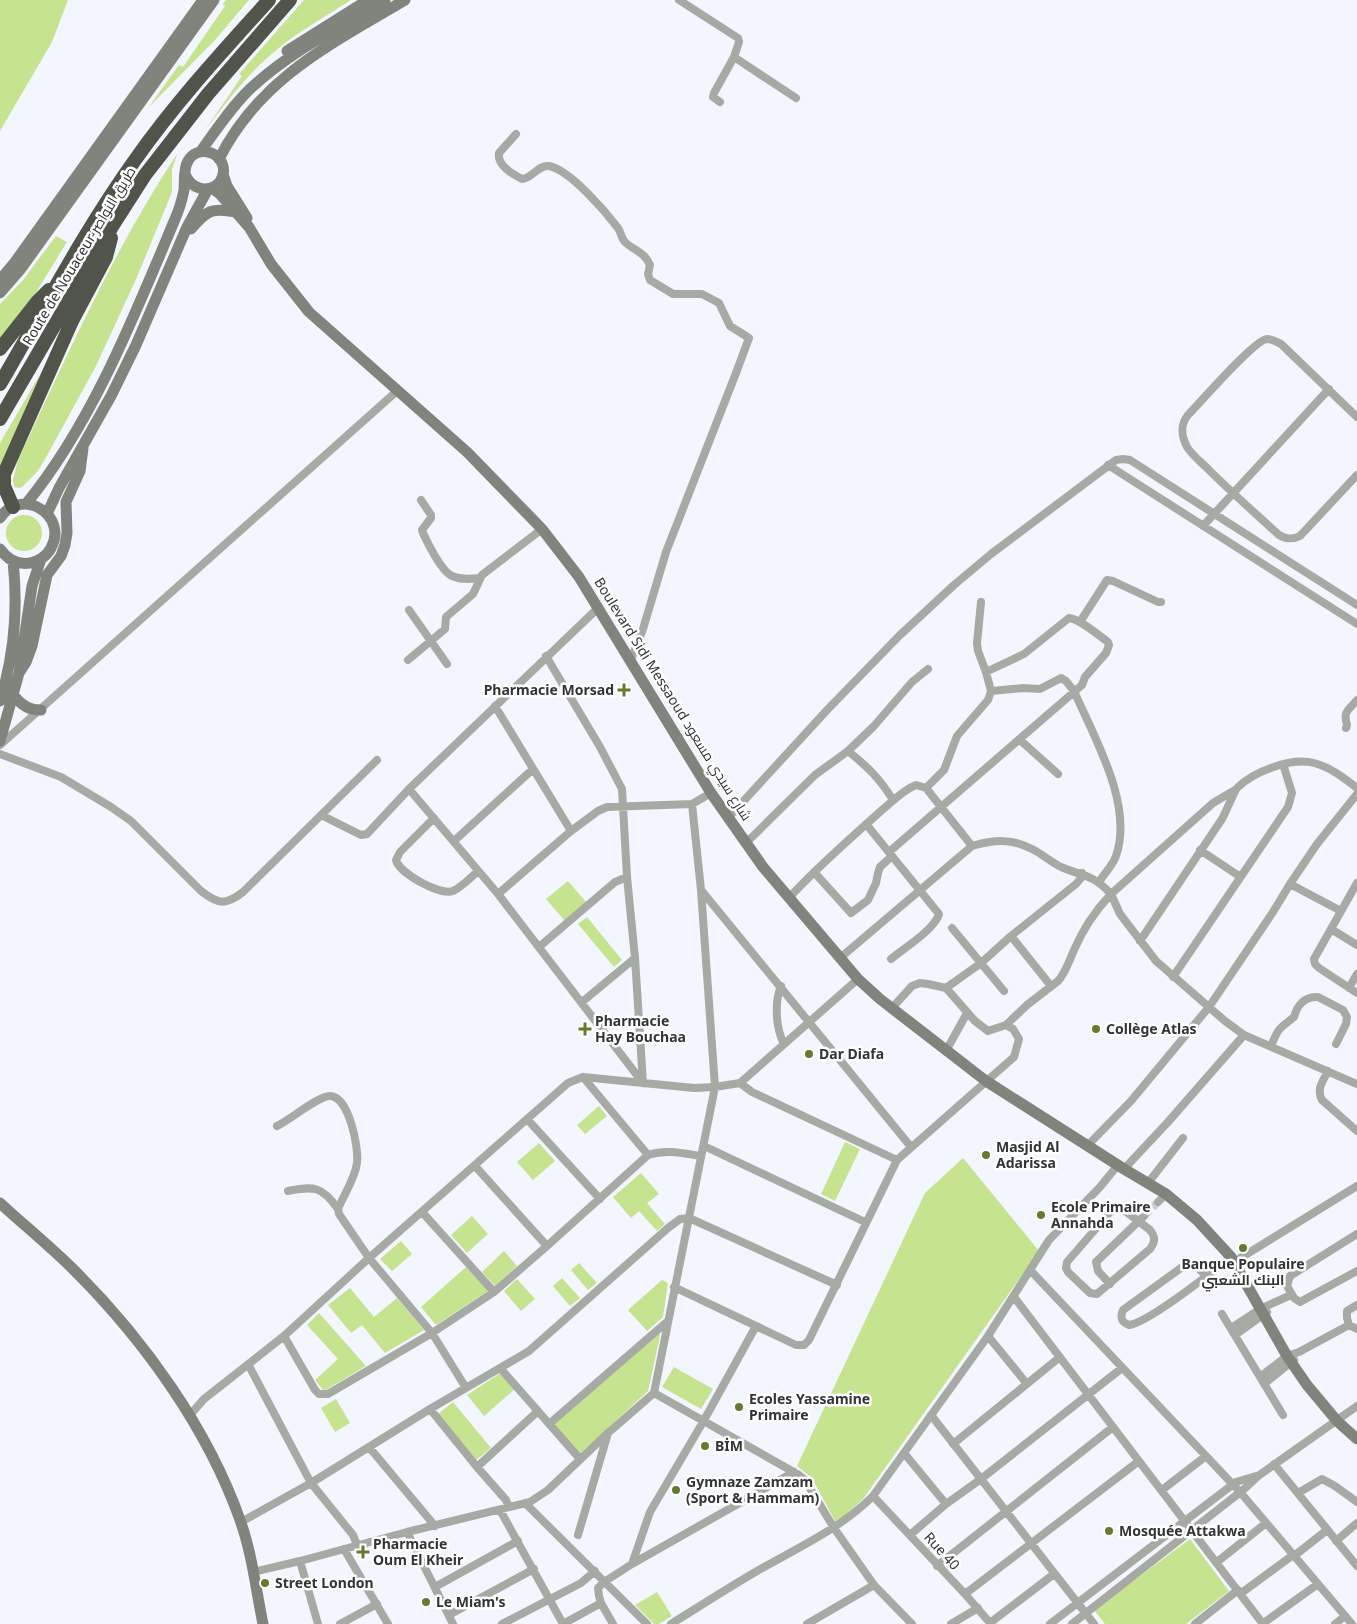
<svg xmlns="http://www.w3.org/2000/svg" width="1357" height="1624" viewBox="0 0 1357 1624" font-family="'Noto Sans',Cairo,sans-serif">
	<rect width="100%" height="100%" fill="#f3f5ff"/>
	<path fill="#c6e38f" d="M0,0H68L52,42L0,131Z
		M226,0H249L215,40L148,108L179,65L183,67L225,6L223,4Z
		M304,0H351C325,17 297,32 274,52C247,74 226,103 205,130L242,76L239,74Z
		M177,154L172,170V192L137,277L96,366L44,461L37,472L22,487L19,488L14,487L13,480L18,460C67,356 113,251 177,154Z
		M56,236L67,242L27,307L0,345V304L23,280Z
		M53,352L0,473V443Z
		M6 533a18 18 0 1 1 36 0a18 18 0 1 1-36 0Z
		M568,881L586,902L565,921L546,899Z
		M587,917L622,960L614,967L578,924Z
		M599,1106L607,1116L585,1134L577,1125Z
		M845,1142L860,1149L835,1201L821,1194Z
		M539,1143L555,1161L533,1180L517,1162Z
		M963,1158L1039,1251L863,1499L844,1516L835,1521L812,1478L797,1466L925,1193Z
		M641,1173L659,1194L647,1203L665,1224L657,1231L639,1211L631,1218L613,1197Z
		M472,1216L488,1234L467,1253L451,1235Z
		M401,1241L412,1254L392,1271L380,1259Z
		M504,1251L517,1266L495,1286L482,1272Z
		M579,1263L597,1283L588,1290L571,1270Z
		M466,1267L488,1291L436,1325L421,1307Z
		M562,1278L580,1298L570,1306L553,1286Z
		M517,1279L535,1299L521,1311L504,1291Z
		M662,1280L668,1283L663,1317L647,1331L628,1310Z
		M350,1288L374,1317L397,1298L424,1330L385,1353L362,1325L351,1333L328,1305Z
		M319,1313L366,1366L324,1391L315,1380L338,1359L307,1325Z
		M659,1333L660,1336L648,1391L582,1452L581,1453L577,1451L554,1425L555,1423Z
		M674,1367L713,1389L701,1409L662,1387Z
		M499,1374L503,1376L515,1389L484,1416L467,1395Z
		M336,1399L350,1423L335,1432L321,1408Z
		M453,1402L491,1448L476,1460L438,1414Z
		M1190,1539L1229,1591L1186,1624H1105L1094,1610Z
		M657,1592L672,1616L659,1624H654L635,1605Z"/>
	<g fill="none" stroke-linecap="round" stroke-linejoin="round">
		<path stroke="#cdced7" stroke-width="8" stroke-dasharray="8 4" stroke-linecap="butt" d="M1144,1216L1158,1202"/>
		<path stroke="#a7a9a4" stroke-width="8" d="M679,0L738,38L739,42L734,57L714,93L713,97L720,102
			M734,57L796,98
			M516,134L499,153C497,165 512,174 522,179C533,178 537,165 549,166C570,170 605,211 618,228C621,232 621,238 625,242C634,251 644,251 650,265L648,274L650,280L673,294H702L719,303L730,326L749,338L736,373L666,552L643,629L630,662
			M1357,417L1281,344C1277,342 1272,339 1267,339C1254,340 1200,403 1188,415C1180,425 1181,435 1187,447C1192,455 1201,462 1208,469C1231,492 1255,513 1279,535C1286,539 1292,540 1300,536L1357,475
			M1108,465L1357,624
			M421,500L431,515V518L422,530L423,533C428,544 442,572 452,576C461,580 471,579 480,578
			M1203,526L1329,389
			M409,610L447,664
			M1080,622L1107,580L1113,581L1158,602H1161
			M546,656L600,747L622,789L627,877L635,958L643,1083
			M408,660L445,629L446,617L473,594L482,575L542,529
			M991,691L1023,688L1040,689L1061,678L1066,681L1074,691C1094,737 1134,805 1116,856C1113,865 1104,874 1099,882
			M495,706L571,831
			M1346,728L1347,725C1343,711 1348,711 1357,700
			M1020,740L1058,774
			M0,745L397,391
			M848,751C868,767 880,779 893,800
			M0,754L61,777L111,807L131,821L201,891C218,904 225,906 243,892L377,760
			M926,788L944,770L957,736L988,700L991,691L986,672L978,651L977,643L981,602
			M409,789L498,894L643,1083
			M1235,790L1213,803L1111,894L1120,914L1156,961L1225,1021L1244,1035L1357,1084
			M321,815L361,835L367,834L409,789L598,608
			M434,818L400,852L396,860C399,873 440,896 453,891C462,887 471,877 478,871
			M728,818L828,709L899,636L954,585L991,554L1116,460L1123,459L1130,460L1357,605
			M866,824L939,914C935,929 903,949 891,959
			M454,841L533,769
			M746,843L815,775L848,751L874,726L912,682L928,669
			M1200,850L1239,876
			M889,852L1082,685L1085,677L1106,653L1109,645L1108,642C1098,635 1080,619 1069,618L1024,654L986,672
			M814,872L851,913L868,900L876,883L878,873L880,867L892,856
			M1357,883L1314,959L1315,964L1319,968L1357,993
			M1290,884L1341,911
			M701,890L911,1147
			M498,894L571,831L598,811L607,807L692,804L711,793
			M789,898C818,866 850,839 882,810C893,801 903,790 916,785L926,788L972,846
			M952,928L1004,991
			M1331,929L1357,945
			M1011,936L1051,986
			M1140,941L1222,819C1225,814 1235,790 1237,788C1253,772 1291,757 1314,763C1330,767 1344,778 1357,788
			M539,947L615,882L627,877
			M840,958L972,846C993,840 1012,838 1032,849C1042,854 1051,862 1061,867C1085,877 1092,874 1111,894C1096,910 1083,929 1074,950C1069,961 1066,972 1058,981L1027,1005L1006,1025
			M1173,977L1288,807L1292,793L1283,764
			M781,986C774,1003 776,1029 784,1044
			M946,988L981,963L1011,936L1076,884L1082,877V873
			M1349,988L1357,974
			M582,1002L635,958
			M1271,1046C1279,1027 1278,1030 1294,1017C1297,1006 1304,996 1318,997L1343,1010L1347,1017L1346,1024L1336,1044
			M946,1051L967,1013
			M1328,1071C1323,1081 1316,1089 1322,1100L1357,1131
			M583,1077L648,1155
			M740,1083L752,1092L897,1160
			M527,1119L600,1199
			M277,1126C290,1120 318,1096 330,1096C349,1096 359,1148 357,1163C355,1179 344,1194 338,1209L339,1214L369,1258L432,1333L466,1388
			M1088,1145L1131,1101L1209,1007L1273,912L1290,884L1317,844L1357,794
			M704,1146L865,1222
			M475,1166L547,1246
			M1124,1169L1168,1122L1244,1035
			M1148,1183L1183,1138
			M288,1191C314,1186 322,1186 338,1209
			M1158,1202L1166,1194
			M1117,1207H1120L1150,1230C1156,1237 1155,1242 1150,1249L1097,1294L1090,1293L1068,1272L1066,1268L1067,1262L1112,1210Z
			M422,1212L494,1292
			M1357,1234L1290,1276L1287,1286L1294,1298L1300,1302L1357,1271
			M1234,1262L1357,1186
			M1031,1271L1240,1492L1352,1624
			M1206,1276C1200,1270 1195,1262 1185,1265L1123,1310C1120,1317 1121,1322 1129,1325C1150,1322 1212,1272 1231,1257
			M1110,1284L1098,1271L1096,1262L1144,1216
			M674,1287L796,1345H804L809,1340L897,1160L1014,1057L1019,1039L1013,1029L1006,1025L988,1031L975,1021L946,988L928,984L920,983L912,986L892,1008
			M1014,1297L1263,1624
			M1357,1305L1347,1311V1318L1349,1325L1357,1329
			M1222,1314L1283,1415
			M1231,1328L1260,1309L1291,1295
			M1235,1335L1267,1312
			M284,1336L315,1390L319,1394H328L432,1333L494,1292L547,1246L648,1155C666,1149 682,1153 701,1156
			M988,1336L1027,1384
			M248,1364L311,1483L353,1535L357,1545
			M501,1369L580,1459
			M1260,1377L1287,1356L1299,1352L1349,1325
			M1264,1384L1294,1360
			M654,1393L799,1475L805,1480L834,1528L874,1585L912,1624
			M430,1409L477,1467L506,1500L509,1507
			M190,1415L204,1399L284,1336L369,1258L568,1083L583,1077L694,1088L715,1087L740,1083L858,979
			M931,1415L1094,1624
			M549,1424L668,1321
			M953,1444L1060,1357
			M369,1447L435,1526
			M904,1453L946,1504
			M1274,1464L1357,1566
			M477,1467L538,1411
			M1162,1490L1206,1456
			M1298,1493L1322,1479L1335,1486L1357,1502
			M873,1496L965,1594L991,1624
			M525,1503L647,1624
			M500,1510L563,1624
			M241,1522L311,1483L430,1409L529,1351L668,1228L680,1219L689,1218L837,1285
			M407,1532L453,1624
			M578,1535L608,1433
			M910,1535L946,1504L981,1479L1122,1368
			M1336,1541L1357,1523
			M344,1549L388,1624
			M1294,1556L1327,1530
			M300,1561L318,1624
			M1217,1562L1266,1523
			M632,1564L650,1512L703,1422L756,1326
			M937,1566L1113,1427
			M253,1572L300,1561L407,1532L530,1502L548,1490L608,1433L654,1393L715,1087L701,890L692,804
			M435,1587L518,1541
			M965,1594L1139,1461
			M1240,1594L1293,1555
			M449,1615L534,1569
			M990,1623L1054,1574
			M340,1624L377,1604
			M502,1624L581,1583L595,1571
			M563,1624L601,1603
			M613,1624L601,1603L599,1596L598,1588L604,1582L632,1564L794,1472
			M671,1624C700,1606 728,1588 757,1571C797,1548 840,1529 873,1496L988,1336L1049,1240L1100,1187L1118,1165
			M807,1624L874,1585
			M951,1624L978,1608
			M1050,1624L1236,1482L1256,1476
			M1072,1624L1243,1490L1258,1476L1357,1406
			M1195,1624L1238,1590
			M1262,1624L1318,1584
			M1335,1624L1345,1616"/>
		<path stroke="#81847d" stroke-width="11" d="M287,51L368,0
			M201,151C216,130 232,106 251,88C290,52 339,27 385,0
			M219,159C260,78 331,44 405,0
			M223,174L227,186L247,218
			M212,188L220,194L249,227L271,264L309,312L467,452L542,529L579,577L711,793L763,867L858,979L880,999L986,1081L1124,1169L1166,1194L1197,1220L1231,1257L1287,1356L1307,1385L1337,1421L1357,1439
			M191,229C206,211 212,207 235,212
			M0,280L15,262L203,0
			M0,293L20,270L214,0
			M26,504C92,424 135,314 175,219C179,210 182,200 184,190C185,181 183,169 188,161C196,146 219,150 223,166C228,190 195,199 185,174
			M47,514L59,488L111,396L136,345L187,227L208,189
			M0,518C21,486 69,515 51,548C47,556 38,562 30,563C17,565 7,559 0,549
			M19,673L26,662L32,646L47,575L61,556L65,545L67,533L66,502L80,471L83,448
			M14,696C22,705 28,710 41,710
			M0,701C14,656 18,607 13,561
			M0,741L19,673L32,586L41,559
			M0,1203C25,1226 52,1248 76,1272C144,1340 208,1429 240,1520C252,1553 256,1590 263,1624"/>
		<path stroke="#50544a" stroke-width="14" d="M0,349L37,302L49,290
			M0,384C44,309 84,231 135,160C175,103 222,52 269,0
			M0,419L113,225L145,175L208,94L290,0
			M13,507L4,486V474L72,321L106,257L111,238"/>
	</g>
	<g fill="#637b2d" stroke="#fff" stroke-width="2">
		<path d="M621.5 682.5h5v5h5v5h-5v5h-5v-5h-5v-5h5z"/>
		<path d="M582.5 1021.5h5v5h5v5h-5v5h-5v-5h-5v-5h5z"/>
		<circle cx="1096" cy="1029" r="5"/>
		<circle cx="809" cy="1054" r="5"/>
		<circle cx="986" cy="1155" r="5"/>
		<circle cx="1041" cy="1215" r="5"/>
		<circle cx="1243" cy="1248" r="5"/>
		<circle cx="739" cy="1407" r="5"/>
		<circle cx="705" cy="1446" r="5"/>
		<circle cx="676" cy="1490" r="5"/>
		<circle cx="1109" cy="1531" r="5"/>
		<path d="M360.5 1544.5h5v5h5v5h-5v5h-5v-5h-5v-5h5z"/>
		<circle cx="265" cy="1583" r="5"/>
		<circle cx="426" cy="1602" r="5"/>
	</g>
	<g text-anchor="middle" stroke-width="5" stroke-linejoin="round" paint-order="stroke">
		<g font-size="14" fill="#333438" stroke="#fff">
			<text transform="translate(79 256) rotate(-59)" y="5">Route de Nouaceur طريق النواصر</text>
			<text transform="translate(673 699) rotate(58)" y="5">Boulevard Sidi Messaoud شارع سيدي مسعود</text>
			<text transform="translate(942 1551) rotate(48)" y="5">Rue 40</text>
		</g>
		<g font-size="14" font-weight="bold" fill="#333438" stroke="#fff" text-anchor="start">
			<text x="614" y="695" text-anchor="end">Pharmacie Morsad</text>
			<text x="595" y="1026">Pharmacie<tspan x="595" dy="16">Hay Bouchaa</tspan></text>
			<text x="1106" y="1034">Collège Atlas</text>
			<text x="819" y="1059">Dar Diafa</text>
			<text x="996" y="1152">Masjid Al<tspan x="996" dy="16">Adarissa</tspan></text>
			<text x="1051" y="1212">Ecole Primaire<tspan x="1051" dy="16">Annahda</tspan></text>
			<text x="1243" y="1269" text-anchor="middle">Banque Populaire<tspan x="1243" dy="16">البنك الشعبي</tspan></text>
			<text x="749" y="1404">Ecoles Yassamine<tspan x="749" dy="16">Primaire</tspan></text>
			<text x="715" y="1451">BİM</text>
			<text x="686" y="1487">Gymnaze Zamzam<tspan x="686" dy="16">(Sport &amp; Hammam)</tspan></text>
			<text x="1119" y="1536">Mosquée Attakwa</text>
			<text x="373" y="1549">Pharmacie<tspan x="373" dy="16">Oum El Kheir</tspan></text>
			<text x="275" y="1588">Street London</text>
			<text x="436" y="1607">Le Miam's</text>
		</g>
	</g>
</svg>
